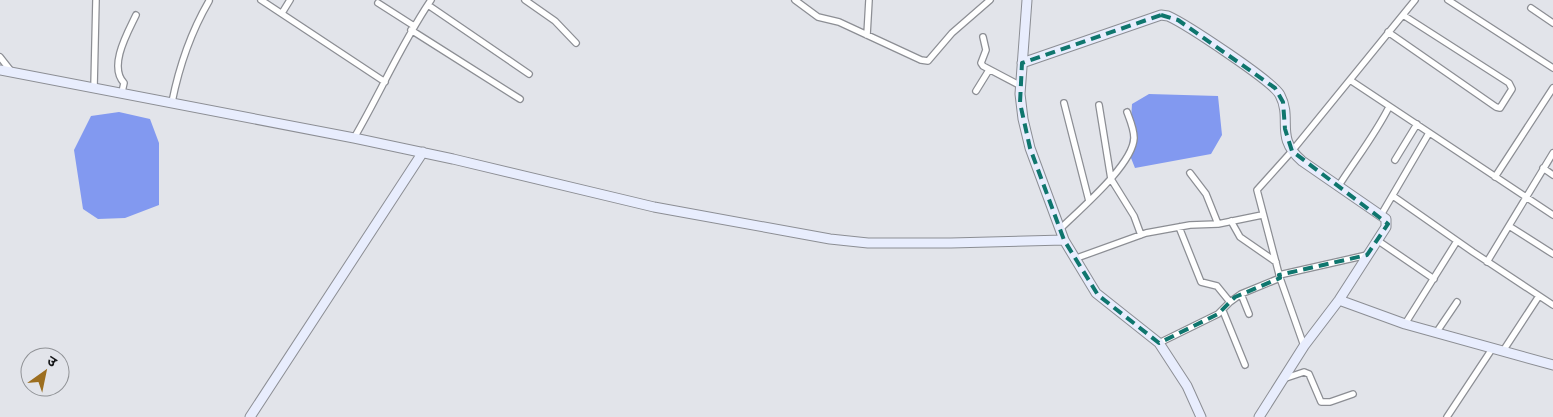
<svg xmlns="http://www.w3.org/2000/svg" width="1553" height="417" viewBox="0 0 1553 417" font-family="Montserrat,'Noto Sans Devanagari',sans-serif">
	<rect width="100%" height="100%" fill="#e2e4ea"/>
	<path fill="#8299f0" d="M1149,94L1218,96L1222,135L1211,154L1135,168L1129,153L1132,104Z
		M119,112L150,119L159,143V205L125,218L98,219L83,209L74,150L91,116Z"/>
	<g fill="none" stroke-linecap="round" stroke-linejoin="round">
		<defs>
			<path id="street" d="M261,0L385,82
				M525,0L555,21L576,43
				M795,0L818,17L839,22L921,60L928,61L952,33L990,0
				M1448,0L1553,68
				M378,3L414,26
				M428,5L529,74
				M1531,8L1553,23
				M282,13L290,0
				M411,30L520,99
				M1388,32L1496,107L1500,108L1512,89L1509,83L1403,15
				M867,35L869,0
				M983,37L986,50L981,63L983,66L1021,86
				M0,57L11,71
				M1350,80L1553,215
				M94,87L96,0
				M976,91L989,70
				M122,92L124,83C108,66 128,32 136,15
				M172,102C179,67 191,32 209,1
				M1064,103L1089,201
				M1099,105L1111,179L1134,216L1141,235
				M354,138C381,92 401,44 431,0
				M1395,160L1417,124
				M1543,168L1553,175
				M1190,173L1206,194L1218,224L1262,215
				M1495,177L1553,88
				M1338,187C1355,160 1375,135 1389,107
				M1393,196L1473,252L1553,305
				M1381,215L1429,133
				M1231,221L1240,237L1276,262
				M1509,226L1553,254
				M1179,227L1201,282L1217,286L1230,302
				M1060,229C1079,210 1133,165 1134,138C1134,129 1130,120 1127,112
				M1377,240L1434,279
				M1074,259L1146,233L1190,225L1218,224
				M1487,262L1553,153
				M1279,275L1367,255
				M1241,294L1249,314
				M1223,311L1245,365
				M1405,324L1457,241
				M1436,333L1457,302
				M1159,343L1218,314L1230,302L1241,294L1280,278
				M1304,346L1280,278L1257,190L1292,151L1415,0
				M1503,351L1539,296
				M1286,378L1304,372L1309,374L1321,402H1330L1353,394
				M1447,417L1492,349"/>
			<path id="secondary" d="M1027,0L1020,94L1023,119L1030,148L1064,240L1096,293L1159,343L1187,386L1201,417
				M1022,63L1161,15L1168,16C1186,24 1274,82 1280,95C1293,120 1274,137 1302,161L1386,219V227L1339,300L1304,346L1259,417
				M0,70L354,138L453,159L654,207L830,239L868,243H951L1064,240
				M1339,300L1405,324L1553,365
				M250,417L423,152"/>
		</defs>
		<use href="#street" stroke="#8c8e94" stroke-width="8"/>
		<use href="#secondary" stroke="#8c8e94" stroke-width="11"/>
		<use href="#street" stroke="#fff" stroke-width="5.5"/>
		<use href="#secondary" stroke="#e8edfd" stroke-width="9"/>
	</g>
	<path fill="none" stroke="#0f766e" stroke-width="4" stroke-dasharray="10 6" stroke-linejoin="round" d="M1161,15L1178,20L1275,88L1283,102L1285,129L1292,151L1388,224L1367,255L1279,275L1280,278L1235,297L1218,314L1159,343L1098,295L1064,240L1030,148L1020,103L1022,63Z"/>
	<g transform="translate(45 372) rotate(33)"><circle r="24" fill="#e2e4ea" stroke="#909296"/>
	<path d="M0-4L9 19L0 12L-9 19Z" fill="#9c6e1f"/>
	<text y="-8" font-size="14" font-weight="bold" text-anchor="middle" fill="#151618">उ</text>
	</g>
</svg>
